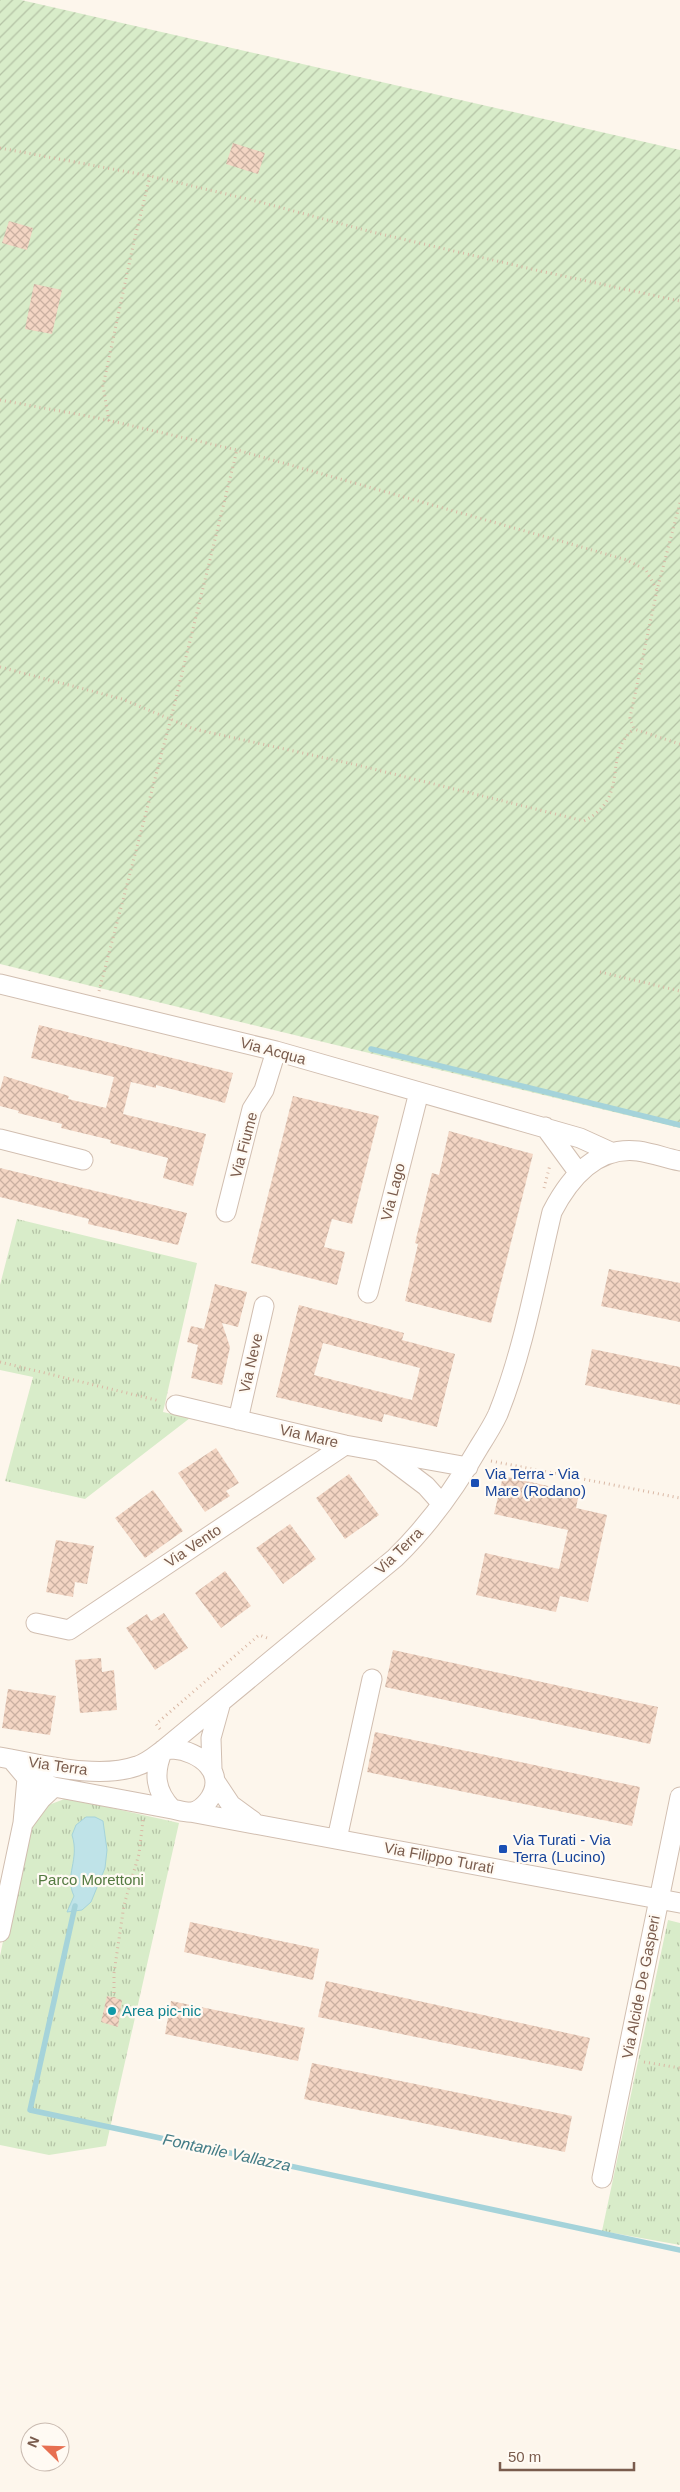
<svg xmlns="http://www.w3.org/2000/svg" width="680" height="2492" viewBox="0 0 680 2492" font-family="Arial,sans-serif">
	<defs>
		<pattern id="park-tufts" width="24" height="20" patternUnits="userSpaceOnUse" patternTransform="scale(1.25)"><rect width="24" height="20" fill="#d8ecc9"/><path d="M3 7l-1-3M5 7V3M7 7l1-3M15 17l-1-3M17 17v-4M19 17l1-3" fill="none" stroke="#b4c2a5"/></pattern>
		<pattern id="garden-furrows" width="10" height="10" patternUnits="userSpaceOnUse" patternTransform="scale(1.25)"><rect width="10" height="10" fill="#d8ecc9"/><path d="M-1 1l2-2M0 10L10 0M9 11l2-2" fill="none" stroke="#b4c2a5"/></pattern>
		<pattern id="building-cross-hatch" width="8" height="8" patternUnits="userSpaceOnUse" patternTransform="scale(1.25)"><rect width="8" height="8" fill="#f3d5c3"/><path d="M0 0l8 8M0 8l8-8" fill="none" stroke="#cab0a1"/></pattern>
	</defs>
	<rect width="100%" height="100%" fill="#fdf6ec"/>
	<path fill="url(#park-tufts)" d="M17,1219L197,1263L163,1412L190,1418L85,1499L5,1481L33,1377L0,1370V1285Z
		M67,1798L179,1823L106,2146L49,2155L0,2145V1956L27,1825L46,1806Z
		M668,1920L680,1923V2245L602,2231Z"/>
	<path fill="url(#garden-furrows)" d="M0,0H21L680,150V1128L0,964Z"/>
	<path fill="#bfe3e8" stroke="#a5d3da" d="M86,1817H95L103,1821L107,1850L105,1868L91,1902L82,1910L67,1912L74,1896C64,1875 80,1860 72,1835L76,1825Z"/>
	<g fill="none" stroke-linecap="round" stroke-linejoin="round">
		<path stroke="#a5d3da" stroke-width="5.5" d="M371,1049L680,1125
			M75,1906L30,2110L680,2250"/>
	</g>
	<path fill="url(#building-cross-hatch)" fill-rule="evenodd" d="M233,143L265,153L258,174L226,164Z
		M9,221L33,228L27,250L2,243Z
		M34,284L62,290L52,334L25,329Z
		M39,1025L233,1073L225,1103L156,1085V1088L131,1082L123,1114L206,1134L193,1186L163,1178L168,1158L110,1143L111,1140L61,1128L62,1124L18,1113L19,1111L0,1106V1090L4,1076L69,1096L68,1099L106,1108L114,1077L31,1058Z
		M293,1096L379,1116L352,1224L332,1219L324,1247L345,1252L337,1285L251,1263Z
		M449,1131L533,1154L491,1323L405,1301L418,1244L415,1243L432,1173L439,1175Z
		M0,1168L187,1213L178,1245L88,1224L89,1219L0,1197Z
		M609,1269L680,1283V1322L601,1306Z
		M215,1284L247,1292L238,1327L222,1323L230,1347L222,1385L191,1378L198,1345L187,1342L191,1326L204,1329Z
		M299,1305L404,1333L402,1340L455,1354L437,1427L384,1414L382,1422L276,1397ZM323,1343L420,1368L412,1400L314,1375Z
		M592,1349L680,1367V1405L585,1385Z
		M216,1448L239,1483L226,1491L230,1496L205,1512L178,1473Z
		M349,1474L379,1515L345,1539L316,1498Z
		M503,1476L579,1493L576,1508L607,1515L588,1602L560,1596L556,1612L476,1595L485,1553L559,1569L568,1530L494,1514Z
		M153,1490L183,1531L145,1558L115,1518Z
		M290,1524L316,1559L283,1584L256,1548Z
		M56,1540L94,1546L87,1584L75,1582L73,1597L46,1592Z
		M225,1571L251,1606L221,1628L195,1593Z
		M164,1613L188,1648L155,1670L126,1628L147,1614L151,1621Z
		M393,1650L658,1707L650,1744L385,1687Z
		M101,1658L102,1672L114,1670L117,1710L80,1713L75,1660Z
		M8,1689L56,1696L50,1735L2,1728Z
		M375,1732L640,1787L632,1826L367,1772Z
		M190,1922L319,1949L313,1980L184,1952Z
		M326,1981L590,2038L582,2071L318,2017Z
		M107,1996L122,2000L118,2027L101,2022Z
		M171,2001L305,2028L298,2061L165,2034Z
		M312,2063L572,2116L565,2152L304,2099Z"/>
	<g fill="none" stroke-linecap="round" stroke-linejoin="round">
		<defs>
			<path id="minor" d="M0,984L276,1051L580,1138L613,1153
				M545,1127L578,1172
				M0,1139L83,1160
				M226,1212L252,1109L264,1090L276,1051
				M368,1293L419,1092
				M176,1405L345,1445L468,1467
				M238,1420L264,1306
				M381,1452L426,1486L442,1504
				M36,1623L69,1630L345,1445
				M173,1749C199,1751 229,1773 208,1801C204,1806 198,1811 192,1812C186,1813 178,1810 172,1809C155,1791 153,1773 163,1750Z
				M0,1757C41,1764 98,1780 137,1766C147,1763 155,1756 163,1750L395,1558C429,1525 456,1487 479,1447C486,1436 493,1425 498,1414C524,1349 536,1279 552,1212C569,1179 596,1146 638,1151C652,1153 666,1158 680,1161
				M11,1759L27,1778L54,1787L172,1809
				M212,1769L211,1738L221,1702
				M215,1781L231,1805L253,1821
				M190,1812L680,1903
				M24,1822L41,1799L54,1787
				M337,1839L372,1679
				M0,1932L23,1823L27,1778
				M602,2178L680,1797"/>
		</defs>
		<use href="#minor" stroke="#d1beb0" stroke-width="21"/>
		<path stroke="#d9b8a5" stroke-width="3" stroke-dasharray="1 4" stroke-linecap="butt" d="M0,148L150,176L260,202L372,232L540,271L680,301
			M0,400L98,418L237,450L571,544L627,560L646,570L657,590
			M109,421L103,386L133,246L150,176
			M680,503L657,590L630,718L634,729L680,744
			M0,667L122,699L194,729L357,765L584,821C632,796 601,755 634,729
			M600,972L680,991
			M99,991L171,718L237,450
			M544,1188L550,1165
			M0,1362L160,1401
			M491,1461L680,1498
			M160,1729L156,1724L259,1635L270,1639
			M114,1998V1973L124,1905L139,1854L143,1820
			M644,2062L680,2068"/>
		<use href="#minor" stroke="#fff" stroke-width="19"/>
	</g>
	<g fill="#1a4fb4" stroke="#fffaf3" stroke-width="2">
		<rect x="470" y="1478" width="10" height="10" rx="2.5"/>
		<rect x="498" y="1844" width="10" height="10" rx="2.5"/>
	</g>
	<circle fill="#0f9aa8" stroke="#fffaf3" stroke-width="2" cx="112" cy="2011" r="5"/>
	<g text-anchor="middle" stroke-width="4.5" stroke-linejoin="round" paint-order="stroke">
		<g font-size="15" fill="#7a5c4d" stroke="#fffaf3">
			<text transform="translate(273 1051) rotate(15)" y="5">Via Acqua</text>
			<text transform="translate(244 1145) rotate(-75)" y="5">Via Fiume</text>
			<text transform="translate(393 1192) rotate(-76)" y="5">Via Lago</text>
			<text transform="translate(251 1363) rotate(-77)" y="5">Via Neve</text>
			<text transform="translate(309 1436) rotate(13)" y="5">Via Mare</text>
			<text transform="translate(193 1546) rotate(-34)" y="5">Via Vento</text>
			<text transform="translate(399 1551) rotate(-44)" y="5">Via Terra</text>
			<text transform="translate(58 1766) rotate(8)" y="5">Via Terra</text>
			<text transform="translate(439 1858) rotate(11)" y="5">Via Filippo Turati</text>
			<text transform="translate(641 1987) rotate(-79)" y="5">Via Alcide De Gasperi</text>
		</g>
		<g font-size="15" fill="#164399" stroke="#fffaf3" text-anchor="start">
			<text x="485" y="1479">Via Terra - Via<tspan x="485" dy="17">Mare (Rodano)</tspan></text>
			<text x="513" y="1845">Via Turati - Via<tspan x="513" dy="17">Terra (Lucino)</tspan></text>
		</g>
		<g font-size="15" fill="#537a41" stroke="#fffaf3">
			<text x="91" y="1885">Parco Morettoni</text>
		</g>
		<g font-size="15" fill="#0d838f" stroke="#fffaf3" text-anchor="start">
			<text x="122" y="2016">Area pic-nic</text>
		</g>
		<g font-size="16" font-style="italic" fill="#437c86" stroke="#fffaf3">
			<text transform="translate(227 2152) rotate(12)" y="6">Fontanile Vallazza</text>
		</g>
	</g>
	<g transform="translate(45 2447) rotate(293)"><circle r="24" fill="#fffaf3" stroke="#cabbb1"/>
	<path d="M0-4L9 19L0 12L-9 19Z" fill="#e76f51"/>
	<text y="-8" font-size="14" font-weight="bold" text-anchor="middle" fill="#7a5c4d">N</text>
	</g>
	<path d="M500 2462v8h134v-8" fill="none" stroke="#7a5c4d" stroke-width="2.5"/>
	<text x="508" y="2462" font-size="15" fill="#7a5c4d" stroke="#fffaf3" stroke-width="4" paint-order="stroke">50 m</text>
</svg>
